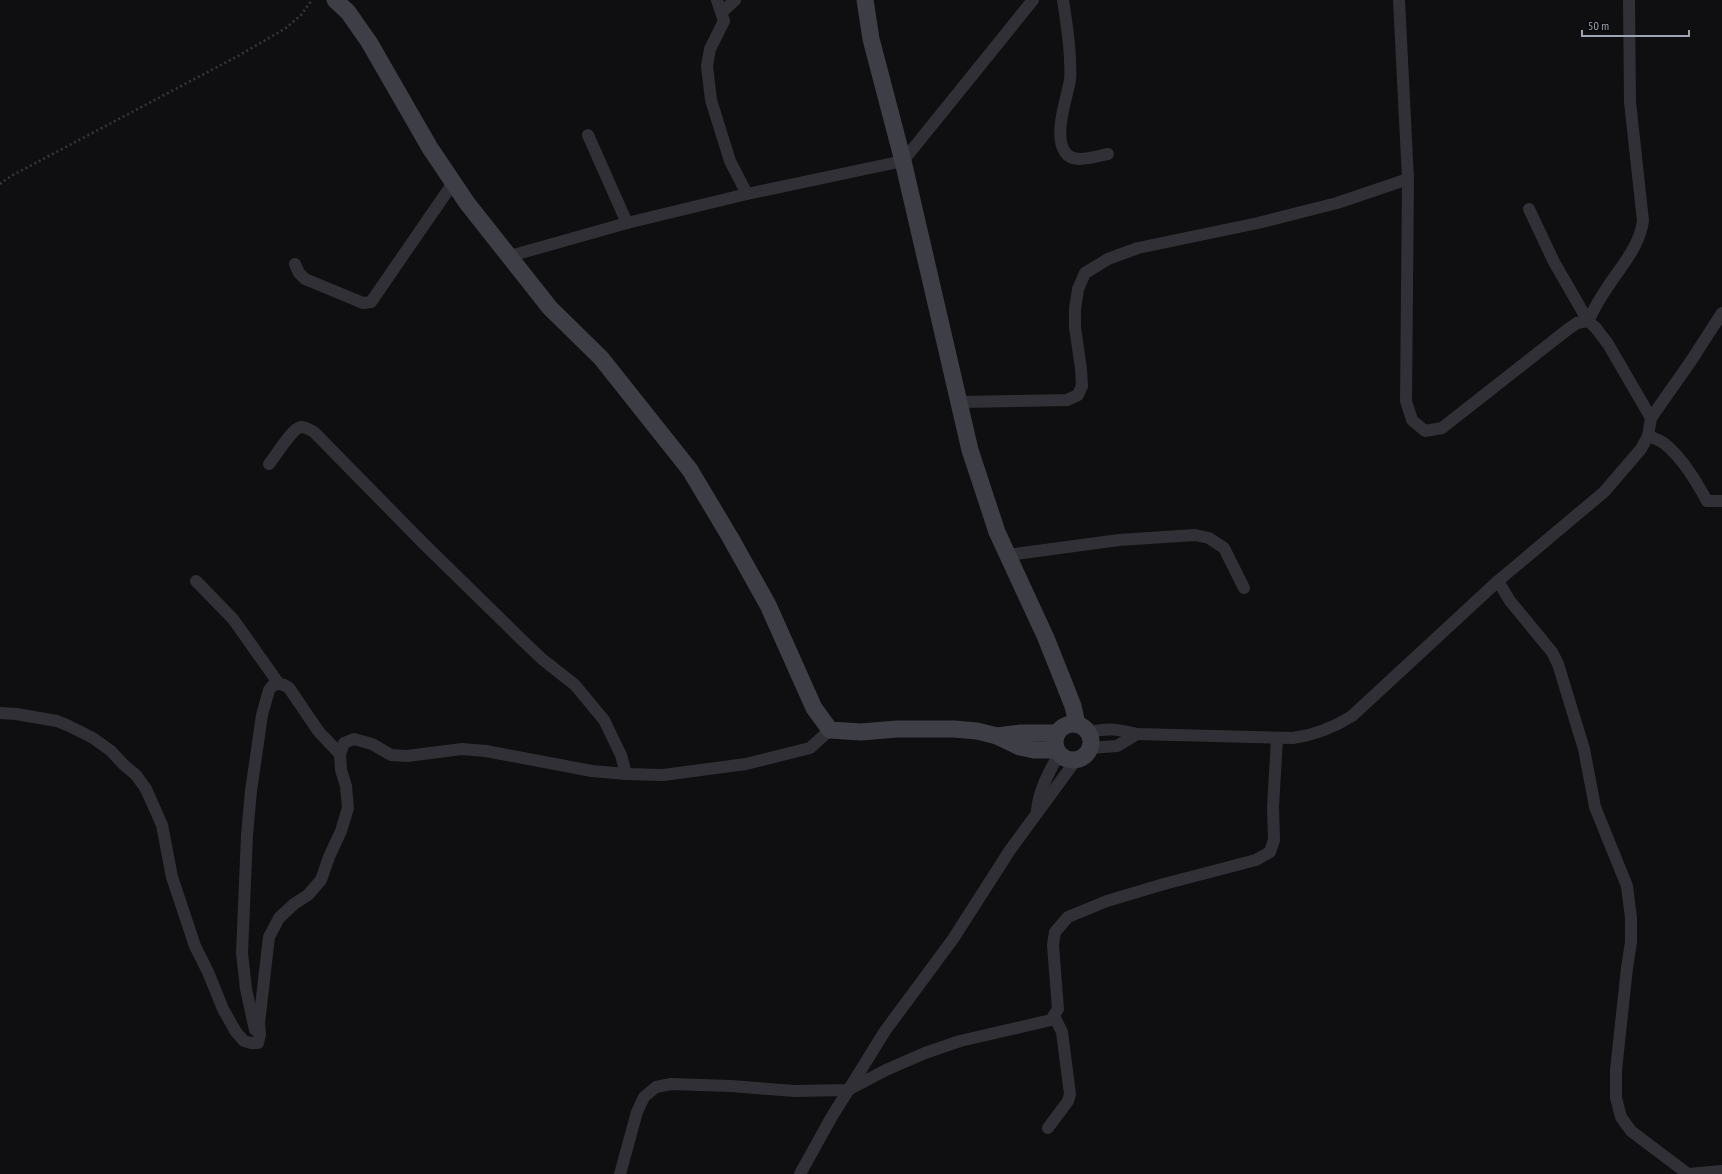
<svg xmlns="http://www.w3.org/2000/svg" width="1722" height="1174" font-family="'PT Sans Narrow',sans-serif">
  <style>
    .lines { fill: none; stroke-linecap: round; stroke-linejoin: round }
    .path { stroke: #36373d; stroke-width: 2.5; stroke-dasharray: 2 3; stroke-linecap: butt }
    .street { stroke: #303036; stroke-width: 12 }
    .secondary { stroke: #3e3f46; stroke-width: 17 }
  </style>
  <rect width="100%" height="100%" fill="#0f0f11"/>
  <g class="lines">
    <polyline class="path" points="0,184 11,176 238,56 286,28 301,15 312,0"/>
    <g class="street">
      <polyline points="717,0 724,21 710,49 707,66 711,100 730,161 747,194"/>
      <path d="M1063,0C1066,19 1069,38 1070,58C1070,65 1071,73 1070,80C1067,98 1053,135 1065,152C1073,165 1096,156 1108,154"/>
      <polyline points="1399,0 1408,179 1406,401 1412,420 1425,431 1442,428 1567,330 1577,323 1588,321"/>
      <polyline points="722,12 735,0"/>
      <polyline points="588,135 627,223"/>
      <polyline points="1529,209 1554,262 1588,321 1595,327 1608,344 1651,418"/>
      <polyline points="510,256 627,223 747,194 903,161 1033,0"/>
      <polyline points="295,264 299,273 305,279 363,303 371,302 453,183"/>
      <path d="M1588,321C1593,311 1598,301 1605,291C1619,268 1639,249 1643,221L1630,102L1629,0"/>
      <polyline points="958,402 1067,400 1078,395 1082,386 1081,369 1075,327 1075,309 1078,289 1085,273 1108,259 1138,248 1258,223 1337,203 1408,179"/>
      <path d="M1648,436C1654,438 1660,440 1665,444C1683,459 1696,481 1707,501H1722"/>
      <path d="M269,464C276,456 291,429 301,427C306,427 310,430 314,432L423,543L521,639L542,659L575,685L604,720L621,755L626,774"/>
      <polyline points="1008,555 1119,540 1195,535 1209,538 1224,548 1244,588"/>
      <polyline points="196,581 233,619 279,684"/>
      <polyline points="1498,581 1510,601 1552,652 1558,664 1584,749 1595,807 1627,886 1631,918 1631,942 1627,968 1616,1070 1616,1098 1621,1117 1631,1131 1688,1174 1722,1171"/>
      <polyline points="0,713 16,714 57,721 69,726 93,738 111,751 124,765 136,775 146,789 162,825 172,877 195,946 208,972 223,1009 236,1032 244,1041 251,1043 258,1043 260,1034 259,1023 269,937 279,918 294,904 308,895 321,880 329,857 341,831 348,808 346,786 341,770 340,754 344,743 354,739 372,744 391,755 407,756 462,749 486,751 592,771 626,774 663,775 746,764 810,748 830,730"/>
      <path d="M1088,732C1109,728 1118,729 1137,734L1293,738C1315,735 1333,728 1352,716L1498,581L1604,492L1641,449L1648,436L1651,418L1691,361L1722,313"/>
      <polyline points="1090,748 1117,746 1137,734"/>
      <path d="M1037,810C1039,790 1049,772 1059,754"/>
      <polyline points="255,1030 246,989 242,953 247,835 251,791 262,715 269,690 273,685 279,684 284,685 289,688 319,732 340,754"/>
      <polyline points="1048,1128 1068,1101 1070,1094 1062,1032 1054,1016"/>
      <polyline points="620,1174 637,1112 644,1097 656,1087 671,1084 731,1086 794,1091 848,1090 886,1070 925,1053 960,1041 1051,1020 1058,1009 1053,945 1055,932 1068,917 1107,901 1164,884 1256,860 1270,852 1274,840 1273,807 1277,739"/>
      <polyline points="800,1174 831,1118 885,1031 953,939 1010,850 1076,760"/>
    </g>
    <g class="secondary">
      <polyline points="335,0 348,12 369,42 430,148 467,203 550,308 601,358 690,470 730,537 768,605 814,708 830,730 861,732 897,729 954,729 977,731 997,736 1020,747 1034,750 1056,750"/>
      <polyline points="865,0 871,39 903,161 970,450 997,532 1046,638 1073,706 1077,724"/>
      <circle cx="1073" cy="742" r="18"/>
      <polyline points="997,736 1021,733 1057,733"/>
    </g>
  </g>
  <path d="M1582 30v6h107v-6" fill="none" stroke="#9fa3b2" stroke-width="2"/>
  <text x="1588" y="30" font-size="12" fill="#9fa3b2" stroke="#0a0a0c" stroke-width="3" paint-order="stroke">50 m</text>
</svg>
